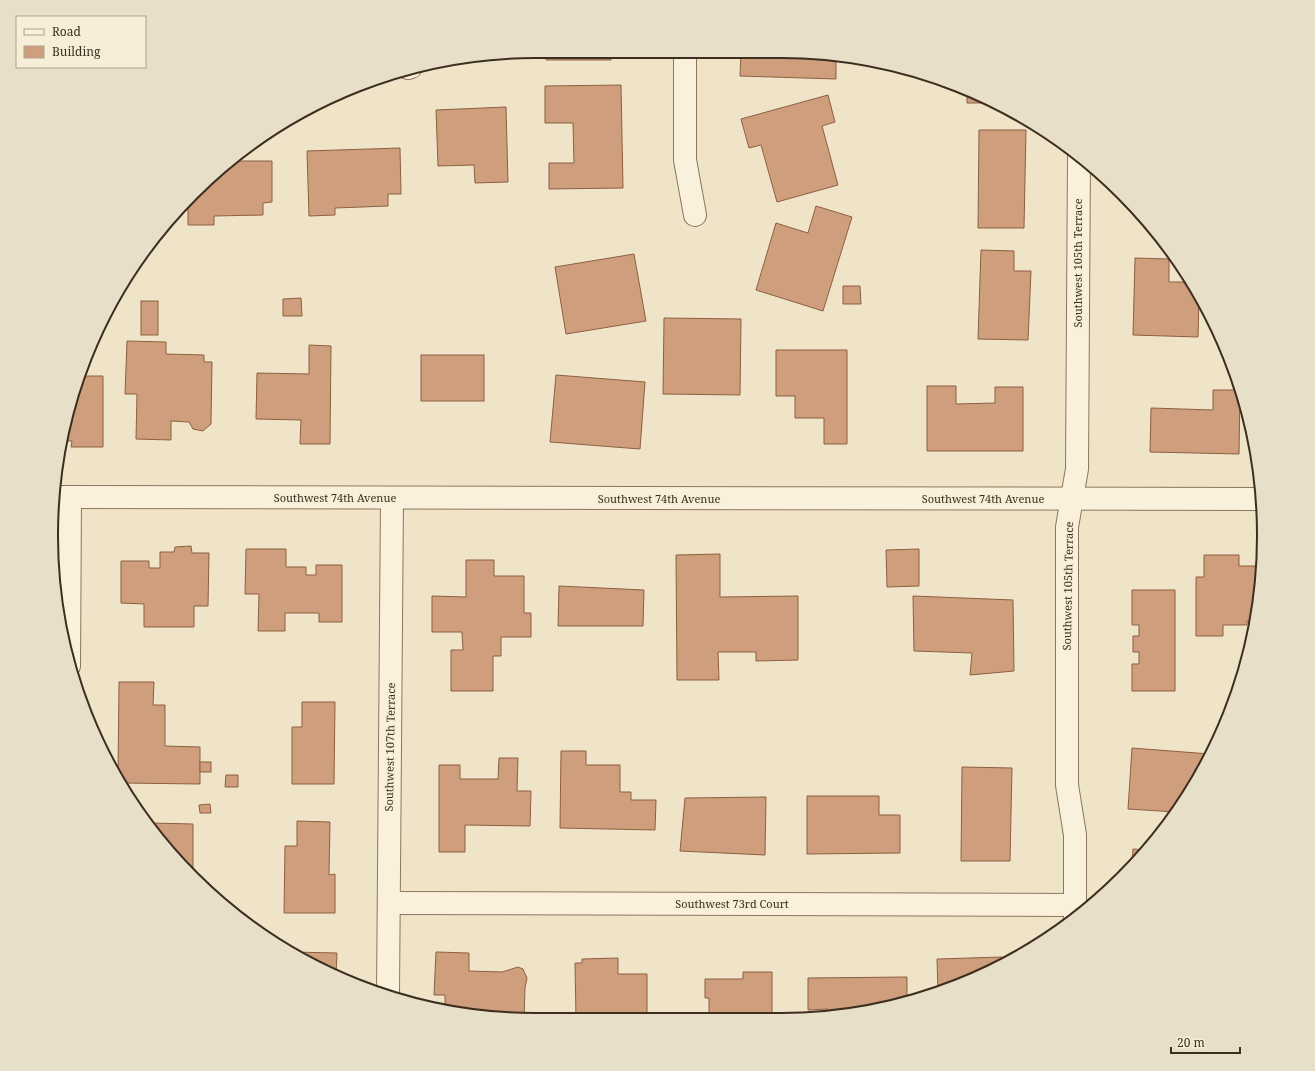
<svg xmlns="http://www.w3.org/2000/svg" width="1315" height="1071" font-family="'Noto Serif',serif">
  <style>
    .building { fill: #cf9f7d; stroke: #8d5f41 }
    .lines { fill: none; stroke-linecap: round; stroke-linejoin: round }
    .minor-casing { stroke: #8d765c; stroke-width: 24 }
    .minor { stroke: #faf1dc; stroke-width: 22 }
    .labels { text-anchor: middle; stroke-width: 3.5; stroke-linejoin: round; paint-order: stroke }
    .street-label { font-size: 11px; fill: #3d2e20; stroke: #f7eed8 }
    .rim { fill: none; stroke: #3d2e20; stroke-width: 2 }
  </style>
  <rect width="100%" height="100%" fill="#f0e4c8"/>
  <g class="building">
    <polygon points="546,51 623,51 623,56 611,56 611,60 546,60"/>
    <polygon points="741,52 811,52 836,55 836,79 740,76"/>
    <polygon points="621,85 623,188 549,189 549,163 574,163 573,123 545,123 545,86"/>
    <polygon points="967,89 995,103 967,103"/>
    <polygon points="828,95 835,122 822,126 838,185 777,202 761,145 749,148 741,119"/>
    <polygon points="506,107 508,182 475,183 474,165 438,166 436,110"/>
    <polygon points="979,130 1026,130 1024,228 978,228"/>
    <polygon points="400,148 401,194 388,194 388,206 335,208 335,215 309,216 307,151"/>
    <polygon points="234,161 272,161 272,202 263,203 263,215 214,216 214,225 188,225 188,200 193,193"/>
    <polygon points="816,206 852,217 823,311 756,290 776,223 808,233"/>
    <polygon points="981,250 1014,251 1014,271 1031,271 1028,340 978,339"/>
    <polygon points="634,254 646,321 566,334 555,267"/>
    <polygon points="1135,258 1169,259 1169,282 1190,282 1199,298 1198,337 1133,335"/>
    <polygon points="843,286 860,286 861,304 843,304"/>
    <polygon points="301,298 302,316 283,316 283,299"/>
    <rect x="141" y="301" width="17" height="34"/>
    <polygon points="664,318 741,319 740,395 663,394"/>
    <polygon points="127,341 166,342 166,354 204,355 204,362 212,362 211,424 203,431 193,429 189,422 171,421 171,440 136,439 137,394 125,394"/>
    <polygon points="309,345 331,346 330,444 300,444 301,420 256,419 257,373 309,374"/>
    <polygon points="776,350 847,350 847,444 824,444 824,418 795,418 795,396 776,396"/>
    <rect x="421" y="355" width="63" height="46"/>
    <polygon points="556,375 645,382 640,449 550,442"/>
    <polygon points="82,376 103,376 103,447 71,447 72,441 63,441 68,410"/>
    <polygon points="927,386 956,386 956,404 995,403 995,387 1023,387 1023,451 927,451"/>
    <polygon points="1213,390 1240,390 1239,454 1150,452 1151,408 1213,410"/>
    <polygon points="191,546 192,553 209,553 208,606 194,606 194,627 144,627 144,604 121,603 121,561 149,561 149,568 160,568 160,552 174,552 175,547"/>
    <polygon points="246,549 286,549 286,567 306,567 306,575 316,575 316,565 342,565 342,622 319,622 319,613 285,613 285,631 258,631 259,594 245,594"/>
    <polygon points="919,549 919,586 887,587 886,550"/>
    <polygon points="720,554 720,597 798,596 798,660 756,661 756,652 718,652 719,680 677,680 676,555"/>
    <polygon points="1204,555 1239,555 1239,566 1258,566 1258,555 1261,555 1260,599 1255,621 1247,621 1247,625 1223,625 1223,636 1196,636 1196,577 1204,577"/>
    <polygon points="466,560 494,560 494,576 524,576 524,613 531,613 531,637 501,637 501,656 493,656 493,691 451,691 451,650 463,650 462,632 432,632 432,596 466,597"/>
    <polygon points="559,586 644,590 643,626 558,626"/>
    <polygon points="1132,590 1175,590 1175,691 1132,691 1132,664 1139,664 1139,652 1133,652 1133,636 1139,636 1139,625 1132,625"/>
    <polygon points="913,596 1013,600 1014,671 970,675 972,653 914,651"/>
    <polygon points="119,682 154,682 153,705 165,705 165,746 200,747 200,784 123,783 118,776"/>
    <polygon points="302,702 335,702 334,784 292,784 292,727 302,727"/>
    <polygon points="1132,748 1210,754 1199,778 1175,812 1128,809"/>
    <polygon points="561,751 586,751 586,765 620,765 620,792 631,792 631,800 656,800 655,830 560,828"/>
    <polygon points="499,758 518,758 517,791 531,791 530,826 465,825 465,852 439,852 439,765 460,765 460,779 498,779"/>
    <rect x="200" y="762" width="11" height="10"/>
    <polygon points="962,767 1012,768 1010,861 961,861"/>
    <polygon points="226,775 238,775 238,787 225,787"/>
    <polygon points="807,796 879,796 879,815 900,815 900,853 807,854"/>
    <polygon points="766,797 765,855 680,851 685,798"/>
    <polygon points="210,804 211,813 200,813 199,805"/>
    <polygon points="297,821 330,822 329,875 335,874 335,913 284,913 285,846 297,846"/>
    <polygon points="150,823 193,824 193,874 171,855"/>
    <polygon points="1133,849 1148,850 1132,866"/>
    <polygon points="292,952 337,953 336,976 321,970"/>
    <polygon points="436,952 469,953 469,971 502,972 518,967 523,969 527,978 525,988 524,1019 504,1019 445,1009 445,995 434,995"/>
    <polygon points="1002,957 1003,964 994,970 938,991 937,959"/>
    <polygon points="618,958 618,974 647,974 647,1014 608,1014 608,1019 576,1019 575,963 582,963 582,959"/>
    <polygon points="743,972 772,972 772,1019 709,1019 709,998 705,998 705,979 743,979"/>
    <polygon points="907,977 907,1003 905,1004 827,1016 827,1009 808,1010 808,978"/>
  </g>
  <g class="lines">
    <g class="minor-casing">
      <g id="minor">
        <polyline points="685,52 685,160 695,215"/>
        <polyline points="408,68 411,67"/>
        <polyline points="56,497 1262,499"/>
        <polyline points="69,666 70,497"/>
        <polyline points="389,903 1075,905"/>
        <polyline points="1075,920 1075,835 1067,785 1067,527 1077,469 1079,157"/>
        <polyline points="388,995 392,498"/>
      </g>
    </g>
    <use href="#minor" class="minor"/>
  </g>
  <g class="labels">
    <g class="street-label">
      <text transform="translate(1078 263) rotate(-90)" y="4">Southwest 105th Terrace</text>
      <text x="335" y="502">Southwest 74th Avenue</text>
      <text x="659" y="503">Southwest 74th Avenue</text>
      <text x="983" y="503">Southwest 74th Avenue</text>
      <text transform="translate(1068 586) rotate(-89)" y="4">Southwest 105th Terrace</text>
      <text transform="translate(390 747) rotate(-89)" y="4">Southwest 107th Terrace</text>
      <text x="732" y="908">Southwest 73rd Court</text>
    </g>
  </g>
  <path d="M0 0H1315V1071H0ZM535 58H780A477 477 0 0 1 1257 535V536A477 477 0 0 1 780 1013H535A477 477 0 0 1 58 536V535A477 477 0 0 1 535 58Z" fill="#e8dfc9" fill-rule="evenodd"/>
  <path class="rim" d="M535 58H780A477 477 0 0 1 1257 535V536A477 477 0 0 1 780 1013H535A477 477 0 0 1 58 536V535A477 477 0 0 1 535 58Z"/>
  <rect x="16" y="16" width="130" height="52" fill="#f7eed8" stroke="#ada18e"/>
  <rect x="24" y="29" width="20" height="6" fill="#faf1dc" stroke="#ada18e"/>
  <text x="52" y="36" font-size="12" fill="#3d2e20">Road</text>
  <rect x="24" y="46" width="20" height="12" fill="#cf9f7d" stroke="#ada18e"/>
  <text x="52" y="56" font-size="12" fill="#3d2e20">Building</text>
  <path d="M1171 1047v6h69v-6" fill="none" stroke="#3d2e20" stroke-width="2"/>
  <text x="1177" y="1047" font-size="12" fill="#3d2e20" stroke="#f7eed8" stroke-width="3" paint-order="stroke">20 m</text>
</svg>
